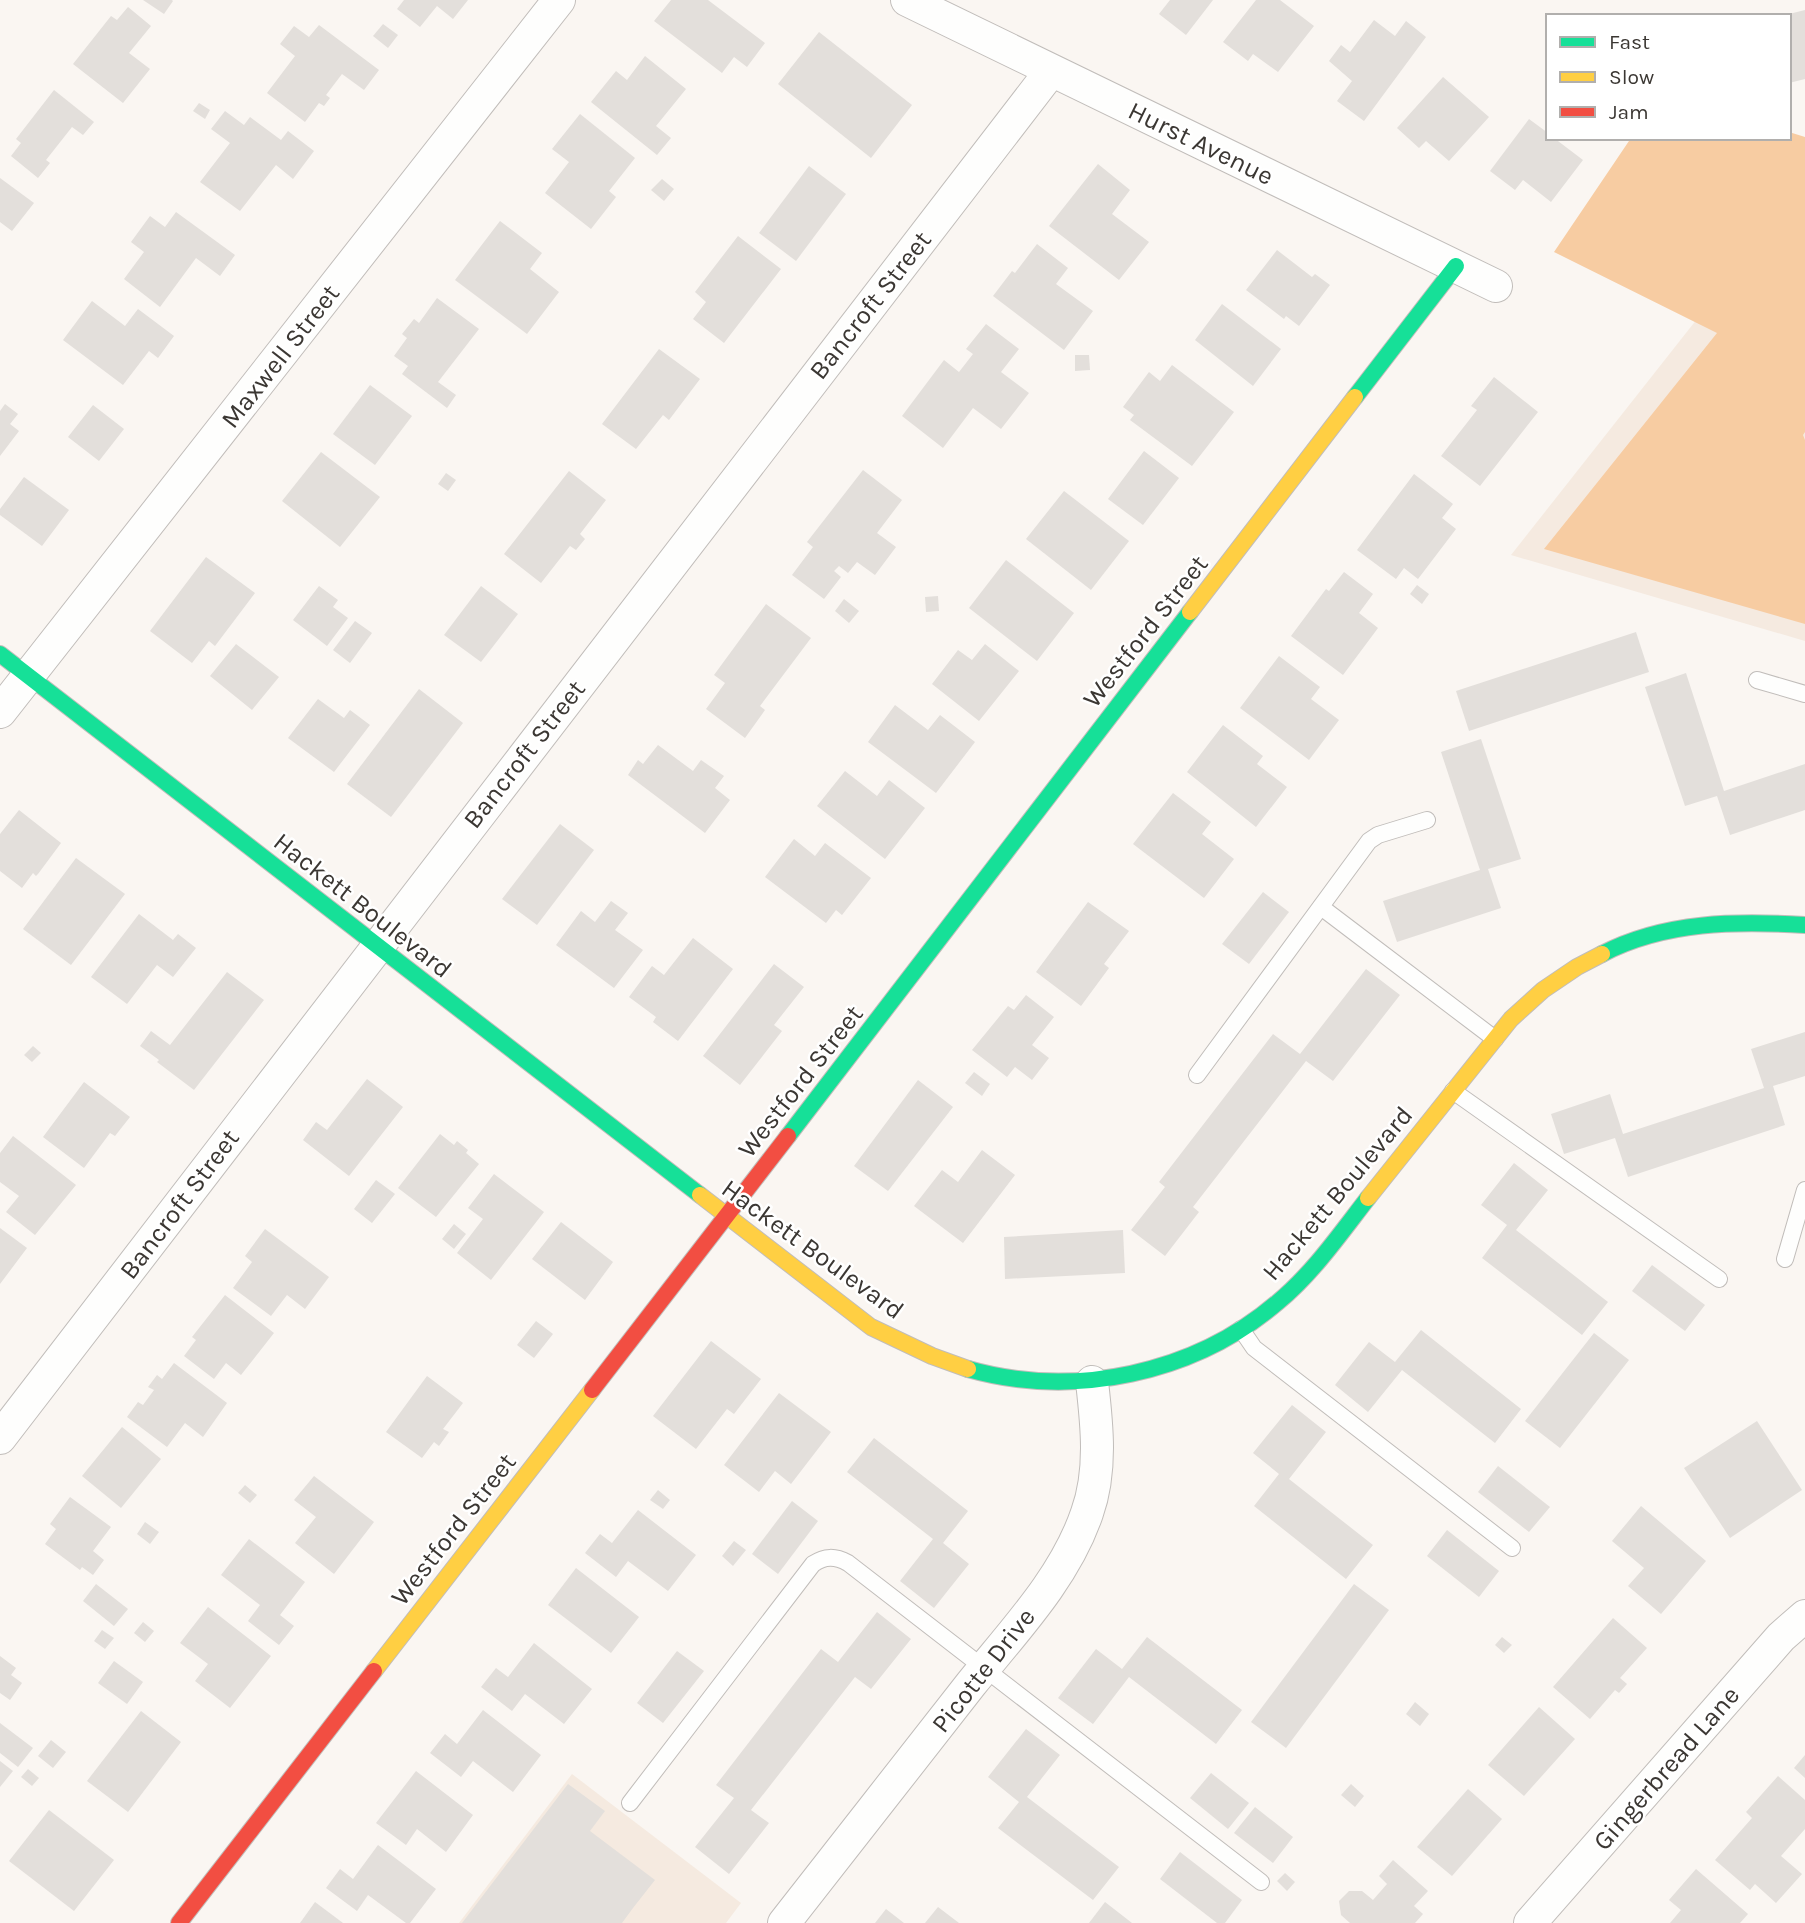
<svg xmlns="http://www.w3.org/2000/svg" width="1805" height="1923" font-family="Karla,sans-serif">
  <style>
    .built { fill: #f5eae0 }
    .forest { fill: #f7cca2 }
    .building { fill: #e3dfdb }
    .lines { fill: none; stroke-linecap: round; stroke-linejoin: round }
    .lane-casing { stroke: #c1bdba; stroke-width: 18 }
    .street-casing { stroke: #c1bdba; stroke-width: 34 }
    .fast-casing { stroke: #c1bdba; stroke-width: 18 }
    .slow-casing { stroke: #c1bdba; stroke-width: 18 }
    .jam-casing { stroke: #c1bdba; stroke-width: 18 }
    .lane { stroke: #fefefd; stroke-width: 16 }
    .street { stroke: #fefefd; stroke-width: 32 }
    .fast { stroke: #16e098; stroke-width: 16 }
    .slow { stroke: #ffcf43; stroke-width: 16 }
    .jam { stroke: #f24e42; stroke-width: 16 }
    .labels { text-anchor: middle; stroke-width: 5; stroke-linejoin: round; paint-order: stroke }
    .street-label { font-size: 26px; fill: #3b3733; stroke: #fff }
  </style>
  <rect width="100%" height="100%" fill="#faf6f2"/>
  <g class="built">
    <polygon points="1805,182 1805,641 1511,555"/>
    <polygon points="572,1774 741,1903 726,1923 459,1923"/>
  </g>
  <polygon class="forest" points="1789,132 1805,137 1805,432 1803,435 1805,440 1805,624 1544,549 1717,333 1554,252 1631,138 1789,138"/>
  <g class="building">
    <polygon points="143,0 172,0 173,1 164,14"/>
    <polygon points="404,0 468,0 453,19 437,6 420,27 397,9"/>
    <polygon points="671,0 708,0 765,43 747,67 734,57 722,73 654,21"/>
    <polygon points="1170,0 1213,0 1186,35 1159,14"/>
    <polygon points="1256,0 1280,0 1314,26 1278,72 1253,54 1248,61 1223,42"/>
    <polygon points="128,7 151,26 129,53 150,69 123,103 73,64 111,16 117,20"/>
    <polygon points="1805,10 1805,79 1789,83 1789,14"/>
    <polygon points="1374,20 1395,36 1406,21 1426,37 1364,121 1337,101 1352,81 1329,61 1341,45 1350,52"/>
    <polygon points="383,24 398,35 388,48 373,36"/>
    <polygon points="319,25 379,70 364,90 342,74 326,95 330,98 324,106 319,103 305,122 267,93 295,56 280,44 294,26 309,37"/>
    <polygon points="819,32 912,105 871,158 778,84"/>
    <polygon points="645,56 686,89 656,126 671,138 657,155 591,102 616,71 627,80"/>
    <polygon points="1443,77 1489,117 1449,161 1426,141 1419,148 1397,128"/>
    <polygon points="54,90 94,122 83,135 72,127 46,160 50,163 38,178 11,156 21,143 16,139"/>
    <polygon points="199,103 210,110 205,119 193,111"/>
    <polygon points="225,111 244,125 250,117 281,140 288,131 314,151 293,179 276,165 240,211 200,182 230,143 211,129"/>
    <polygon points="580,114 635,158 609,191 616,197 591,229 545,193 569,162 552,149"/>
    <polygon points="1529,119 1548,133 1548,138 1554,138 1583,160 1551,202 1523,180 1515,190 1490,171"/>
    <polygon points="1098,164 1130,190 1112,214 1149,242 1119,280 1049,226"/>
    <polygon points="809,166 846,194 796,261 759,233"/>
    <polygon points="0,178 34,203 12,231 0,222"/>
    <polygon points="662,179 674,189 664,201 651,190"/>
    <polygon points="176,212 235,255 220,276 196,258 160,307 124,279 144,252 131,242 150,216 165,227"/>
    <polygon points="500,221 542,253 530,269 559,292 527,334 455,280"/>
    <polygon points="738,236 781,269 724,343 693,319 706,302 695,292"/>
    <polygon points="1037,244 1068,268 1056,284 1093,311 1064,350 993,296 1012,271 1015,273"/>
    <polygon points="1277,250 1312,277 1315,274 1330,285 1299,326 1286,316 1284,319 1246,290"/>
    <polygon points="437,298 479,329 438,382 456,395 447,408 402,374 408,366 394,356 407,338 402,334 414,319 419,323"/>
    <polygon points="92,301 125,326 138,309 174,336 158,358 149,351 123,385 63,340"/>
    <polygon points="1222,304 1281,349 1253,386 1195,340"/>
    <polygon points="986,324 1019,349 1001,372 1029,393 1001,429 973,408 943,448 902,416 944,360 959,372 973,354 966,349"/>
    <polygon points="659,349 700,379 669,420 663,415 636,449 602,424"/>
    <polygon points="1075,355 1089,355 1090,370 1075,371"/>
    <polygon points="1172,365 1234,412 1192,466 1130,420 1134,415 1123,407 1149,372 1160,381"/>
    <polygon points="1494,377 1538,412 1480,486 1441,456 1477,410 1471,406"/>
    <polygon points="370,385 412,416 375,465 333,434"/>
    <polygon points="5,404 18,414 10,424 19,431 0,456 0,411"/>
    <polygon points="93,405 124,429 99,461 68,437"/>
    <polygon points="1144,451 1179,478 1143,525 1108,499"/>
    <polygon points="321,452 380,497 340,547 282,501"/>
    <polygon points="863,470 902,500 877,533 896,547 875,575 857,562 848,573 839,566 834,571 841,577 824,599 792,575 813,547 807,542"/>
    <polygon points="569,471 606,500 580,534 585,539 576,550 570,546 541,583 504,554"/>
    <polygon points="446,473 456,480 448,491 438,484"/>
    <polygon points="1414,474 1453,504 1442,518 1456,529 1418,579 1404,568 1396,579 1357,550"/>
    <polygon points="24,477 69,510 42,546 0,515 0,509"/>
    <polygon points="1064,491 1129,541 1091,590 1026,539"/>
    <polygon points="206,557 255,593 215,646 209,641 192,663 150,631"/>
    <polygon points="1006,560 1074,613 1037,661 969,608"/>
    <polygon points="1344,572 1373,594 1359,613 1378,628 1343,675 1291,636 1326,589 1329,591"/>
    <polygon points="1417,585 1429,594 1422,604 1410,594"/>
    <polygon points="319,586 338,600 333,607 348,618 327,646 293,620"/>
    <polygon points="481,586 518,614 481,662 444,635"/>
    <polygon points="938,596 939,611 926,612 925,597"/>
    <polygon points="844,599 859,611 849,623 835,611"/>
    <polygon points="766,604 811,638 760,706 765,710 745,738 706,709 725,683 714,675"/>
    <polygon points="355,621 372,633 350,663 333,650"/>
    <polygon points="1636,632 1649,672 1469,731 1456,691"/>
    <polygon points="236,644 279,677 252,710 210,676"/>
    <polygon points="985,644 1019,671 979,721 932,684 958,650 972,660"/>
    <polygon points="1279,656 1320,687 1311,699 1339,720 1309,760 1240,708"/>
    <polygon points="1686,673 1724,791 1805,764 1805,810 1730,835 1717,796 1685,806 1645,687"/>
    <polygon points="419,689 463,723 391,817 347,784"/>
    <polygon points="318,699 344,718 350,710 370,725 334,772 288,738"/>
    <polygon points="895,705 928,730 940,715 975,742 936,793 868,742"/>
    <polygon points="1223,725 1263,756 1257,764 1287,787 1256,827 1187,772"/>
    <polygon points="1481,739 1521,859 1488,869 1501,908 1397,942 1383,901 1480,870 1441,752"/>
    <polygon points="658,745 693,771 701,760 724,776 715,788 730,800 705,833 628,775 638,760 643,764"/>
    <polygon points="845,771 877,796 889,780 925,808 885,859 817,806"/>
    <polygon points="1173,793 1211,822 1202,834 1234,859 1204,898 1133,844"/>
    <polygon points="19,810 61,843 38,874 36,876 33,873 22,888 0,871 0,834"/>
    <polygon points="560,824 594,850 537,925 502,899"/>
    <polygon points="794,839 815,856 825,843 871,878 842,915 836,910 826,923 765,877"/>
    <polygon points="76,858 125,894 71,965 23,929"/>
    <polygon points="1263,892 1289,912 1249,964 1222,944"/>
    <polygon points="611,901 628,913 615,930 643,950 614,988 556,945 581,911 595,922"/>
    <polygon points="1088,902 1129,931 1104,964 1109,968 1081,1006 1036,972"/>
    <polygon points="139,914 173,940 178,934 196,948 173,977 157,965 127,1004 91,977"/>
    <polygon points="693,938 733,969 678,1041 653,1022 656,1017 629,997 652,966 664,975"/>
    <polygon points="774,964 804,987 774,1025 782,1031 740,1085 703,1056"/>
    <polygon points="1366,969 1400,995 1333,1081 1306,1061 1193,1207 1199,1212 1165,1256 1131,1230 1165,1187 1159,1182 1273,1034 1300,1054"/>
    <polygon points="227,972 264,1000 194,1090 157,1062 159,1060 140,1046 151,1031 170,1045"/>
    <polygon points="1026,995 1054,1017 1032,1045 1049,1058 1032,1080 1015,1067 1007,1077 972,1050 1008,1006 1014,1010"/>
    <polygon points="1805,1032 1805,1076 1773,1086 1785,1125 1628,1177 1615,1138 1564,1154 1551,1114 1610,1094 1623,1134 1764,1088 1751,1049"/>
    <polygon points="33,1046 41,1053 32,1062 24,1055"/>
    <polygon points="974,1072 990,1084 982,1096 965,1083"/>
    <polygon points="367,1079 403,1107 349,1176 303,1140 316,1122 327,1130"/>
    <polygon points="918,1080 953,1107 888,1191 854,1166"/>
    <polygon points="84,1082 130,1117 115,1136 110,1133 84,1168 43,1137"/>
    <polygon points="440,1134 454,1145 457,1141 468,1150 466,1153 479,1164 436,1217 398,1188"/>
    <polygon points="13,1136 76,1185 35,1235 6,1212 19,1196 0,1182 0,1153"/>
    <polygon points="982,1150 1015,1175 963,1243 914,1206 942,1170 958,1182"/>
    <polygon points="1514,1163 1548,1190 1516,1230 1608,1302 1582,1335 1482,1258 1507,1225 1481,1205"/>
    <polygon points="494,1174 544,1212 491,1280 457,1253 483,1219 468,1208"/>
    <polygon points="376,1180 395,1194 372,1223 354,1209"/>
    <polygon points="561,1222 613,1262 585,1300 532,1259"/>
    <polygon points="454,1224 466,1234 454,1249 442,1239"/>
    <polygon points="0,1228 27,1248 0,1284"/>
    <polygon points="265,1229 329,1277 305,1309 287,1295 271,1316 233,1288 252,1262 245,1256"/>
    <polygon points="1123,1230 1125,1273 1005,1279 1004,1237"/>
    <polygon points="1652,1265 1705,1305 1685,1331 1632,1291"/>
    <polygon points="225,1295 274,1333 241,1375 226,1363 214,1379 184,1356 196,1340 192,1337"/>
    <polygon points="536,1321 553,1334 534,1358 517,1345"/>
    <polygon points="1421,1330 1521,1409 1495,1443 1402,1370 1368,1412 1335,1385 1369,1342 1395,1362"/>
    <polygon points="1594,1333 1629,1360 1560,1448 1525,1421"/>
    <polygon points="711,1341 761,1379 734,1414 727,1409 696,1449 653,1416"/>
    <polygon points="174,1363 227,1403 203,1437 185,1423 167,1447 127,1417 138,1402 143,1405 154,1390 148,1387 157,1375 162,1379"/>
    <polygon points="427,1376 463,1403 443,1429 449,1432 439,1446 434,1442 422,1458 386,1432"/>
    <polygon points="779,1393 831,1432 791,1484 775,1471 759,1492 724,1465"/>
    <polygon points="1292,1405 1326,1432 1289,1479 1373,1545 1346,1579 1254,1506 1279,1474 1253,1453"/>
    <polygon points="1757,1421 1802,1490 1730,1538 1684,1468"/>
    <polygon points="122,1427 161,1459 121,1508 82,1476"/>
    <polygon points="874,1438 968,1511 943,1543 969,1564 934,1608 900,1581 933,1539 847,1472"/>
    <polygon points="1498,1466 1550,1507 1529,1532 1478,1492"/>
    <polygon points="314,1476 374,1522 334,1574 295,1543 316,1517 294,1500"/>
    <polygon points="245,1485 257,1495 250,1503 238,1493"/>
    <polygon points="658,1490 670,1500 663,1509 650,1500"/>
    <polygon points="70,1497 111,1527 93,1551 104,1560 93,1575 82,1567 80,1570 45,1544 56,1529 50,1524"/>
    <polygon points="792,1501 818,1521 778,1574 752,1554"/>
    <polygon points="1641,1506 1706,1561 1661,1614 1628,1586 1644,1568 1612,1541"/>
    <polygon points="638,1510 696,1555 668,1591 628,1561 616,1577 585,1553 600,1534 612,1543"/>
    <polygon points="145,1522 159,1532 150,1544 137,1534"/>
    <polygon points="1447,1530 1499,1571 1479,1597 1427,1556"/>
    <polygon points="249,1539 305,1582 280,1615 294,1626 279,1645 248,1621 260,1605 221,1575"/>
    <polygon points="734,1541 746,1550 733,1566 722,1556"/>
    <polygon points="576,1568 639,1617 611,1653 548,1605"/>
    <polygon points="96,1584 128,1609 114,1626 83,1601"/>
    <polygon points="1354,1584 1389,1610 1286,1748 1251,1722"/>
    <polygon points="208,1607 271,1656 230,1708 195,1681 208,1664 180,1643"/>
    <polygon points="877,1612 911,1639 871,1689 855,1677 751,1810 769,1823 729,1874 695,1847 734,1798 716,1785 821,1649 838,1662"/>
    <polygon points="1613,1618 1647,1648 1620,1678 1627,1684 1619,1693 1615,1690 1590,1719 1553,1687"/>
    <polygon points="143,1622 154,1631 145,1642 134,1633"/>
    <polygon points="102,1630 114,1638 105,1649 94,1641"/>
    <polygon points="1147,1637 1242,1710 1216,1744 1129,1677 1093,1724 1058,1698 1096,1649 1122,1669"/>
    <polygon points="1502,1637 1512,1645 1504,1653 1495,1645"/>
    <polygon points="534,1643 592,1689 564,1724 525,1694 512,1711 481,1687 496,1668 508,1677"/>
    <polygon points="677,1651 704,1671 663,1723 637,1703"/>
    <polygon points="0,1656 16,1668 11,1675 22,1683 10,1700 0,1693"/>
    <polygon points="114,1661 143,1682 127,1704 98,1683"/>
    <polygon points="1415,1702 1429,1714 1420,1726 1406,1714"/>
    <polygon points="1539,1707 1575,1739 1524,1796 1488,1765"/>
    <polygon points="483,1710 541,1755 513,1792 473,1761 461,1777 430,1753 445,1734 457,1744"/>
    <polygon points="141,1711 181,1742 128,1812 87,1781"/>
    <polygon points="0,1723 33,1748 18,1767 0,1753"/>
    <polygon points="1026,1729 1060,1755 1027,1797 1119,1867 1093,1900 998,1828 1019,1802 988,1777"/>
    <polygon points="51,1740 66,1752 53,1768 38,1756"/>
    <polygon points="1805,1755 1805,1778 1794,1768"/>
    <polygon points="0,1761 13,1771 0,1787"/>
    <polygon points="28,1769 39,1778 32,1786 21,1777"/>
    <polygon points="416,1771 473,1815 446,1852 417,1829 406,1845 376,1823"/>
    <polygon points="1211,1773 1249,1803 1228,1829 1190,1798"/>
    <polygon points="1778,1776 1805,1800 1805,1829 1781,1856 1802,1874 1776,1903 1755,1884 1750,1890 1715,1860 1752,1818 1746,1812"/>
    <polygon points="568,1784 605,1811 590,1831 655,1880 633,1908 622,1923 462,1923"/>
    <polygon points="1351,1784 1364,1796 1355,1807 1341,1795"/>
    <polygon points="1468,1789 1502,1819 1452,1876 1417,1847"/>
    <polygon points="1255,1807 1293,1837 1273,1863 1234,1833"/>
    <polygon points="49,1810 114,1860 74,1911 9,1861"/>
    <polygon points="378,1845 436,1889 410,1923 406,1923 368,1895 357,1911 326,1888 340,1869 353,1879"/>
    <polygon points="1180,1852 1242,1900 1225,1923 1217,1923 1160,1879"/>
    <polygon points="1393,1860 1428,1891 1414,1906 1423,1914 1415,1923 1350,1923 1341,1915 1339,1901 1349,1891 1362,1891 1373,1900 1387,1884 1379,1876"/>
    <polygon points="1696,1869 1748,1914 1740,1923 1670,1923 1681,1910 1669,1900"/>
    <polygon points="1285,1873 1295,1882 1287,1891 1277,1881"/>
    <polygon points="315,1902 343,1923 300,1923"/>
    <polygon points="1105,1902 1132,1923 1089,1923"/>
    <polygon points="938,1907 959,1923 925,1923"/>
    <polygon points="886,1909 904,1923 875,1923"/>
  </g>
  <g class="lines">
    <g class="lane-casing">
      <g id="lane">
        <polyline points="1757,680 1805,694"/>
        <polyline points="1321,907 1495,1039"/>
        <polyline points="1197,1075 1369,841 1378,835 1427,820"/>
        <polyline points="1453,1091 1719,1279"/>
        <polyline points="1785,1259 1805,1190"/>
        <polyline points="1241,1329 1254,1348 1512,1548"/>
        <path d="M630,1803L813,1564C825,1556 835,1556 848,1563L1261,1882"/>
      </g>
    </g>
    <g class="street-casing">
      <g id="street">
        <polyline points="907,0 1496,286"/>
        <polyline points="0,712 559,0"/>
        <polyline points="0,1438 1051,71"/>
        <path d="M784,1923C846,1843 909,1764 971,1684C1013,1632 1065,1578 1087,1513C1102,1471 1097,1425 1092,1382"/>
        <polyline points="1530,1923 1781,1637 1805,1616"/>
      </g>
    </g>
    <g class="fast-casing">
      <g id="fast">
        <polyline points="1355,397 1456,266"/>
        <polyline points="0,654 700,1195"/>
        <path d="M1602,954C1665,921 1737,921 1805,925"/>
        <polyline points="788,1136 1190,612"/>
        <path d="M968,1369C1074,1399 1194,1374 1278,1302C1313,1273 1340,1234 1368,1198"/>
      </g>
    </g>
    <g class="slow-casing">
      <g id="slow">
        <polyline points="1190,612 1355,397"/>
        <polyline points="700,1195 871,1327 932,1356 968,1369"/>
        <polyline points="1368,1198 1511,1019 1543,990 1577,967 1602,954"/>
        <polyline points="374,1671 592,1390"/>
      </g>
    </g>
    <g class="jam-casing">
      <g id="jam">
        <polyline points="592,1390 788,1136"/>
        <polyline points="179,1923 374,1671"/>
      </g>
    </g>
    <use href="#lane" class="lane"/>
    <use href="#street" class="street"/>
    <use href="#fast" class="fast"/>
    <use href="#slow" class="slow"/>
    <use href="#jam" class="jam"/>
  </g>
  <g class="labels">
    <g class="street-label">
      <text transform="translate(1201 143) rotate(26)" y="9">Hurst Avenue</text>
      <text transform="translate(870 305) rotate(-52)" y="9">Bancroft Street</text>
      <text transform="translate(280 356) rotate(-52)" y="9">Maxwell Street</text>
      <text transform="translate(1145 631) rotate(-52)" y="9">Westford Street</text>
      <text transform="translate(524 754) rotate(-52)" y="9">Bancroft Street</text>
      <text transform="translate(363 905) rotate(38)" y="9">Hackett Boulevard</text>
      <text transform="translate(800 1081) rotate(-52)" y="9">Westford Street</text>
      <text transform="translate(1337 1193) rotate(-50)" y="9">Hackett Boulevard</text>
      <text transform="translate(179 1204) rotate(-53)" y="9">Bancroft Street</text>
      <text transform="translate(813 1249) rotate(36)" y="9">Hackett Boulevard</text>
      <text transform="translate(453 1529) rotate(-52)" y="9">Westford Street</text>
      <text transform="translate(983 1670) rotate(-52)" y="9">Picotte Drive</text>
      <text transform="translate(1666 1768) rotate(-49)" y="9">Gingerbread Lane</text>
    </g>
  </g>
  <rect x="1546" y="14" width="245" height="126" fill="#ffffff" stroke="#b1afad" stroke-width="2"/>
  <rect x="1560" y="37" width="35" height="10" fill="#16e098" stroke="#b1afad" stroke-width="2"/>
  <text x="1609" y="49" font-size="21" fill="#3b3733">Fast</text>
  <rect x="1560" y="72" width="35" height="10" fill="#ffcf43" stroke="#b1afad" stroke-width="2"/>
  <text x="1609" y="84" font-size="21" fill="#3b3733">Slow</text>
  <rect x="1560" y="107" width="35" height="10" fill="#f24e42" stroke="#b1afad" stroke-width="2"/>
  <text x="1609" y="119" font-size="21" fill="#3b3733">Jam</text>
</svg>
